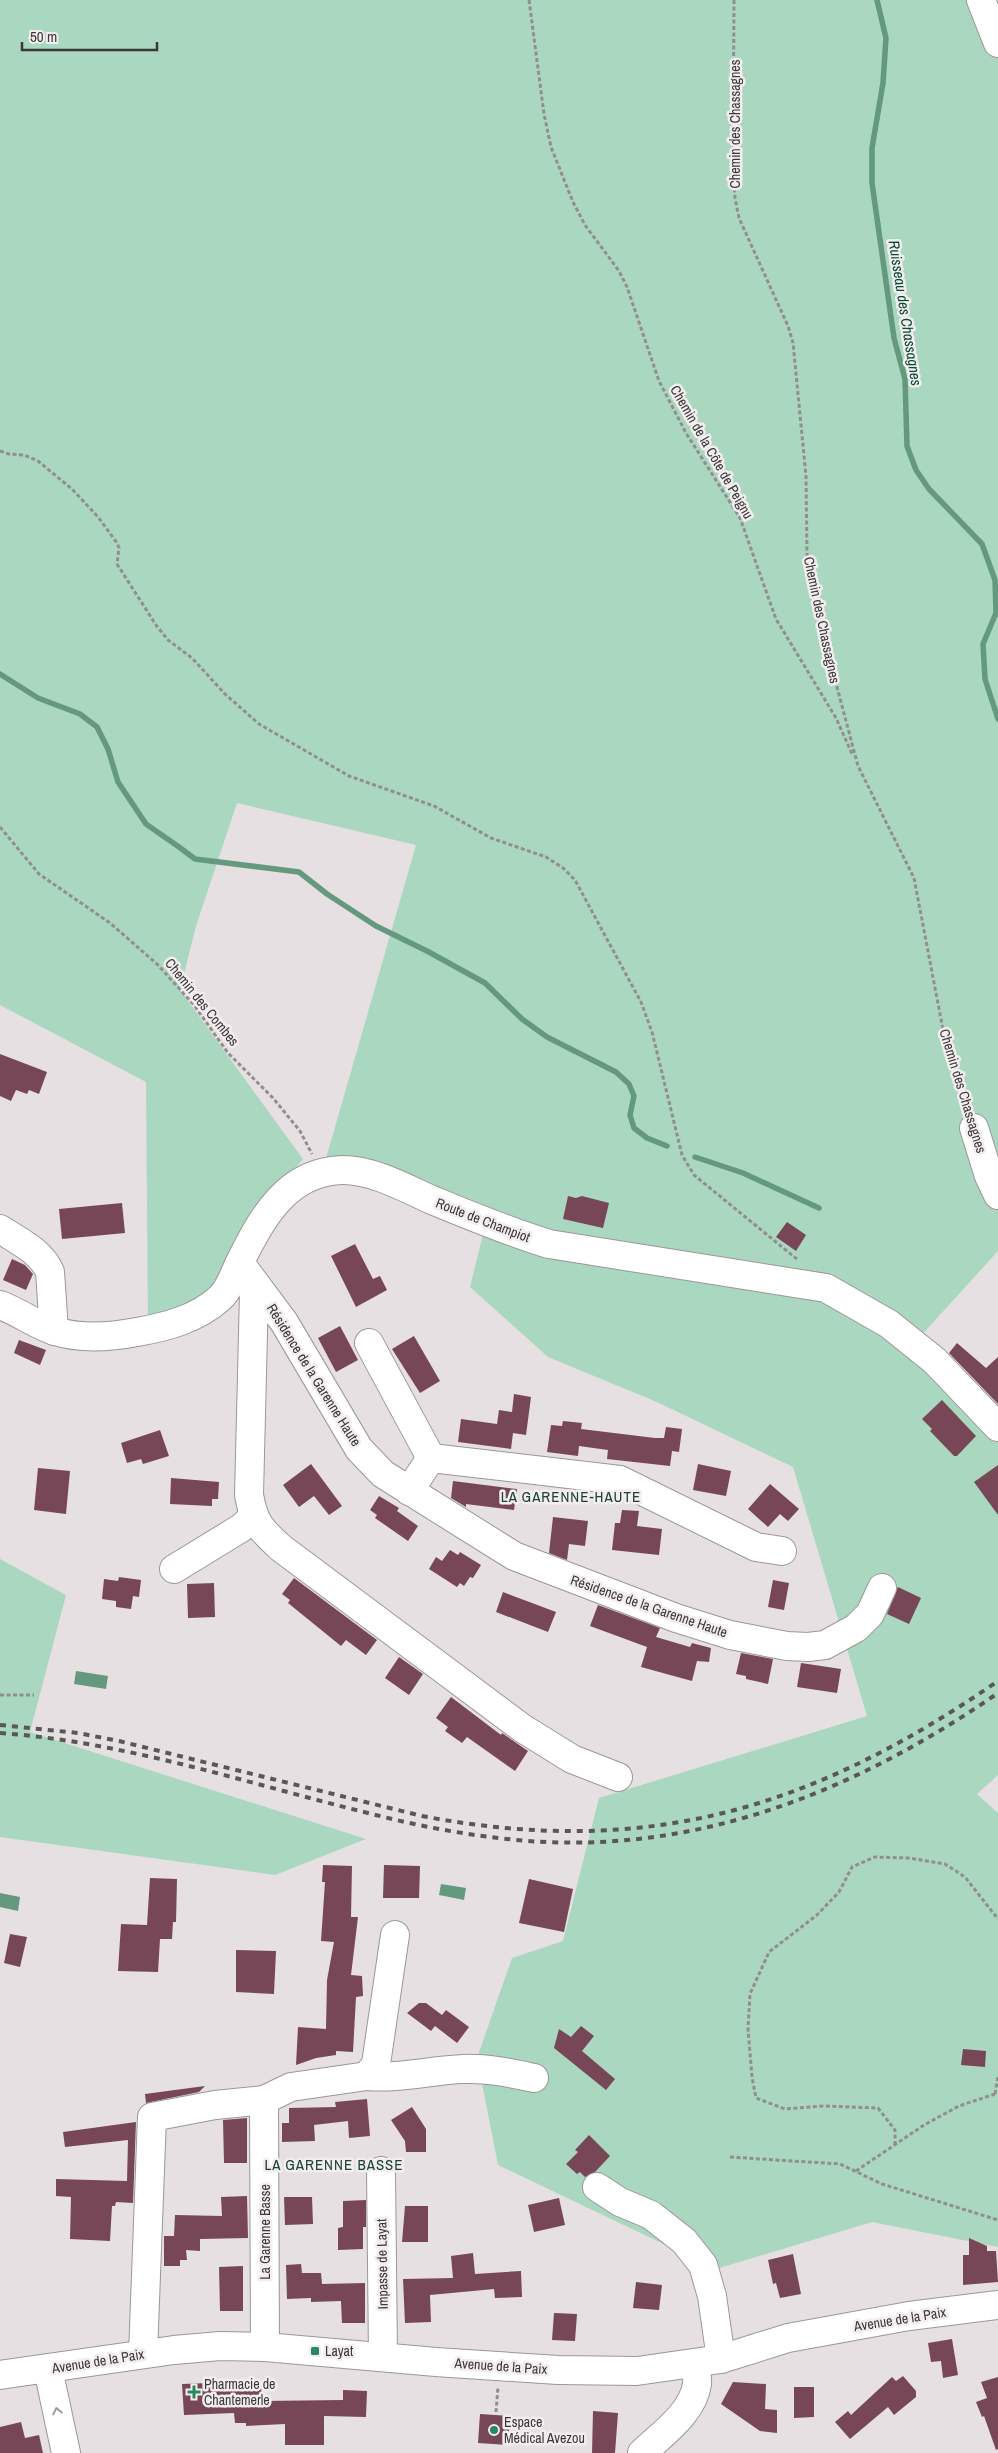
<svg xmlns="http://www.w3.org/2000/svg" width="998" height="2453" font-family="'Archivo Narrow',sans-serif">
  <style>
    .green { fill: #aad7bf }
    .water { fill: #64997e }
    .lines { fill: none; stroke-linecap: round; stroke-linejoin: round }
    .stream { stroke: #64997e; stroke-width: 5.5 }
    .building { fill: #774757 }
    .minor-casing { stroke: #9c9698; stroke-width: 30 }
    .major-casing { stroke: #9c9698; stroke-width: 30 }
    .path { stroke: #928e90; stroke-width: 3; stroke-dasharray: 4 2.5; stroke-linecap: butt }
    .minor { stroke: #fff; stroke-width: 28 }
    .major { stroke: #fff; stroke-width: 28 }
    .rail { stroke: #5a5759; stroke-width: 4; stroke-dasharray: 6 6; stroke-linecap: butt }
    .oneway { stroke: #9c9c9c }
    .poi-dot { fill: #288860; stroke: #f3edef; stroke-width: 2 }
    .labels { text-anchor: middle; stroke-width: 5; stroke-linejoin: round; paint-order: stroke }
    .street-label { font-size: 14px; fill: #3a3839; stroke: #f3edef }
    .poi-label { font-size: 14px; fill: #3a3839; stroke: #f3edef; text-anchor: start }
    .water-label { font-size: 15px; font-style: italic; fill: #034c31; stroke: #f3edef }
    .neighbourhood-label { font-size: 15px; letter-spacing: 1px; fill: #194531; stroke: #f3edef }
  </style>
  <rect width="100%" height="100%" fill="#e6e0e2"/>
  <g class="green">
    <polygon points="0,0 998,0 998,1251 909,1349 998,1441 998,1775 977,1794 998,1813 998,2247 872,2222 716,2269 498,2165 477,2058 512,1958 563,1941 599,1798 867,1716 793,1467 657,1402 548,1357 470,1287 486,1222 325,1162 416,845 237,803 196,926 180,990 303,1159 260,1210 212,1301 148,1325 146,1082 0,1005"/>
    <polygon points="0,1559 66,1595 30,1732 366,1839 275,1875 0,1837"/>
  </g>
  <g class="water">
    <polygon points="76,1671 108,1676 106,1689 74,1684"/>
    <polygon points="441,1884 466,1888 464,1900 439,1895"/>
    <polygon points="0,1893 20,1897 18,1911 0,1907"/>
  </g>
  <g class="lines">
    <g class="stream">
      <polyline points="877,0 886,38 883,83 872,148 872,183 894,338 905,379 907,446 916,470 929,489 982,544 995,580 996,613 983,644 985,679 998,719"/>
      <polyline points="0,674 38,698 80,714 97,727 108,749 118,782 146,824 179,847 195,859 299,872 327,894 376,926 427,951 485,983 522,1019 547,1037 616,1072 629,1084 634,1096 630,1115 634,1128 647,1138 667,1146"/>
      <polyline points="695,1157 743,1173 819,1208"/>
    </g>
  </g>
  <g class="building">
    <polygon points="0,1054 47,1072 39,1094 29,1090 27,1094 16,1090 11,1101 0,1096"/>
    <polygon points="568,1196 576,1198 582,1196 609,1203 603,1228 563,1219"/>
    <polygon points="122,1203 125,1233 62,1239 59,1209"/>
    <polygon points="787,1222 806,1235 796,1251 776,1237"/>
    <polygon points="355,1244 373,1279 380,1276 387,1290 356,1307 331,1256"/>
    <polygon points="12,1259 25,1265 33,1274 26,1290 3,1280"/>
    <polygon points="340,1326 358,1360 336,1372 318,1338"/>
    <polygon points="414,1336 440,1381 420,1393 392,1349"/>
    <polygon points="19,1340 46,1350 40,1365 14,1353"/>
    <polygon points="957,1343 986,1368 998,1357 998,1404 949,1353"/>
    <polygon points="514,1394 531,1397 526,1435 513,1433 511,1449 458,1442 461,1419 497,1424 499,1410 512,1412"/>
    <polygon points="942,1400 976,1436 957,1456 954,1456 930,1431 932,1429 922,1419"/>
    <polygon points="563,1421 582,1423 581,1429 655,1438 664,1438 666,1427 682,1429 679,1452 672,1451 670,1466 607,1459 608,1450 579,1446 578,1456 547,1452 551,1425 562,1426"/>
    <polygon points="160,1430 169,1456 143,1464 141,1459 127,1463 121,1443"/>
    <polygon points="311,1464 342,1506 329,1515 314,1496 299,1507 283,1485"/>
    <polygon points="698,1464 731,1471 726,1496 693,1490"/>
    <polygon points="998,1465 998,1515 974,1482"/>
    <polygon points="38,1468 70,1471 66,1514 34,1510"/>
    <polygon points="171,1478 219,1482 218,1499 212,1499 212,1506 170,1504"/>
    <polygon points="453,1481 517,1489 514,1510 466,1504 466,1507 451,1498"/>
    <polygon points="770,1484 799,1509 788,1521 780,1514 768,1527 748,1509"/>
    <polygon points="379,1496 399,1508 397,1511 418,1526 408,1541 375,1518 377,1515 370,1510"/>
    <polygon points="622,1510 639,1511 637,1526 662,1529 659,1555 612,1550 615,1523 620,1523"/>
    <polygon points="553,1517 588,1521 585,1546 569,1544 567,1560 549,1553"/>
    <polygon points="450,1550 458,1555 460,1552 481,1565 473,1578 470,1577 464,1586 460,1583 457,1587 429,1569 436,1557 442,1561"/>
    <polygon points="119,1577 141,1580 139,1597 133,1596 131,1609 116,1607 116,1601 102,1599 104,1579 118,1581"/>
    <polygon points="294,1578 377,1640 366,1655 346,1640 341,1646 288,1603 290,1600 282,1594"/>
    <polygon points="773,1580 789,1583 784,1610 768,1607"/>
    <polygon points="214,1583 215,1617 188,1618 187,1584"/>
    <polygon points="898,1587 921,1598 909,1624 887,1614"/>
    <polygon points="503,1592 556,1612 548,1632 496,1612"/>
    <polygon points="598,1605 660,1628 656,1637 690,1647 692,1643 711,1648 709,1662 697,1661 692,1681 641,1667 647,1647 590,1626"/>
    <polygon points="741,1653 773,1659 768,1684 746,1679 746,1676 736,1674"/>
    <polygon points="399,1657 423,1674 409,1695 385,1678"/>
    <polygon points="801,1663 841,1669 837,1693 797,1687"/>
    <polygon points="451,1697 501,1735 502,1733 528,1751 515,1771 467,1737 462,1743 445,1731 448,1727 436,1718"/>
    <polygon points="323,1865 352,1866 351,1917 358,1917 351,1975 362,1976 363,1996 356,1997 353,2052 336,2051 336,2055 316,2058 296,2065 298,2027 326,2029 327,1980 334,1942 321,1941 325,1882 322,1882"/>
    <polygon points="384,1865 420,1866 419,1898 383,1898"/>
    <polygon points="150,1878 177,1879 176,1922 173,1922 172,1939 160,1939 158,1972 118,1971 121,1924 147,1925"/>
    <polygon points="529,1879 573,1889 564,1932 519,1923"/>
    <polygon points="10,1934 27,1937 20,1967 4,1963"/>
    <polygon points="236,1950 276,1951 274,1994 236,1992"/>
    <polygon points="419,2003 426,2003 442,2015 446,2010 469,2027 457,2043 435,2026 431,2031 407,2013"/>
    <polygon points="581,2026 594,2036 582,2051 615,2079 606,2090 554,2048 559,2029 571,2037"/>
    <polygon points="963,2049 986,2051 985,2067 961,2065"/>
    <polygon points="205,2086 199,2092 146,2103 145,2094"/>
    <polygon points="367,2099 370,2136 349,2138 348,2121 314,2125 315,2141 282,2142 282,2123 289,2123 289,2108 336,2107 335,2102"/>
    <polygon points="412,2107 426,2129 426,2152 406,2152 405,2141 391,2120"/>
    <polygon points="247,2118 247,2163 224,2163 223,2120"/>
    <polygon points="136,2122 133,2203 116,2202 115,2206 112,2206 110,2241 70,2239 71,2197 56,2196 56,2179 127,2181 128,2140 65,2147 63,2132"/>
    <polygon points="589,2135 610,2156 595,2172 585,2177 580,2172 577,2174 566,2164 578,2152 575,2150"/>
    <polygon points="247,2196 248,2238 200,2239 200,2251 186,2250 187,2260 180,2260 180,2266 164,2266 164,2236 174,2236 175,2215 222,2216 221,2197"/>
    <polygon points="284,2197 312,2197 313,2224 285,2225"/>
    <polygon points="559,2198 565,2225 534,2232 528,2205"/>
    <polygon points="366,2200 366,2227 363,2227 363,2249 338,2250 338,2228 343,2227 343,2201"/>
    <polygon points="405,2206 428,2206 428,2242 402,2242"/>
    <polygon points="969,2238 987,2246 987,2251 996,2251 998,2282 963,2285 963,2255 969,2255"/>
    <polygon points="473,2253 475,2274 521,2271 522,2297 495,2298 494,2289 430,2295 431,2322 405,2323 403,2279 453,2278 451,2256"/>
    <polygon points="793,2254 801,2294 780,2298 776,2283 773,2284 768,2260"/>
    <polygon points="301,2264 302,2273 321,2273 322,2284 365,2283 365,2323 342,2323 341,2301 311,2302 311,2298 287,2299 286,2265"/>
    <polygon points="243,2266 243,2311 220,2311 219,2267"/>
    <polygon points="636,2282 662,2285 659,2310 633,2308"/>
    <polygon points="554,2313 577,2314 575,2341 552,2340"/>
    <polygon points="952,2339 958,2375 943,2378 941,2361 931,2362 928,2343"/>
    <polygon points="903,2376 916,2391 916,2397 894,2415 888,2407 850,2439 835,2422 848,2411 851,2415 892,2377 896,2381"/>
    <polygon points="998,2377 998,2449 996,2450 984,2416 982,2417 976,2402 987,2398 981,2382"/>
    <polygon points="733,2382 766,2384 765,2409 777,2410 777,2433 760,2431 721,2404"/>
    <polygon points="209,2383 209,2387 261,2384 262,2401 343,2400 343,2390 367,2391 366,2417 324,2416 324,2445 285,2445 285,2424 246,2426 246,2423 235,2423 234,2413 184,2415 182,2384"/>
    <polygon points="794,2387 814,2387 814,2417 794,2418"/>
    <polygon points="593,2411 618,2413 615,2453 592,2453"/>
    <polygon points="480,2414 510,2416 508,2445 478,2443"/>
    <polygon points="21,2422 25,2438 39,2435 43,2453 0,2453 0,2427"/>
  </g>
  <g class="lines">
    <g class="minor-casing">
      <g id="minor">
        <polyline points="981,0 998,43"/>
        <polyline points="974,1128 989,1176 998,1195"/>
        <path d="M0,1229C18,1241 41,1251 50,1272L54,1331"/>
        <path d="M0,1305C19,1312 36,1325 55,1331C80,1339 111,1337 137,1332C166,1327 197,1319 220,1298C230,1289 234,1274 240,1262C262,1218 287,1171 343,1170C373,1170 405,1188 432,1200C471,1216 509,1232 549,1244L826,1288L889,1324L935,1361L998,1427"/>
        <polyline points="369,1343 431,1458"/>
        <polyline points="409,1491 431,1458 620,1480 756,1547 782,1551"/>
        <polyline points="174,1569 241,1528 253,1517"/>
        <path d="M618,1777L572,1759L522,1728L281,1548C260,1529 254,1523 249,1495L254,1293L240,1263L284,1322L359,1449L383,1474L514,1556L676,1618L730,1635L787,1646L808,1647L825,1645L856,1628L870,1614L882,1588"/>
        <path d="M367,2076C400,2079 431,2070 464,2069C488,2068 510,2073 534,2078"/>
        <polyline points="381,2171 383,2357"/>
        <polyline points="597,2187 620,2202 651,2215 684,2241 703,2265 712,2296 721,2359"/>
        <polyline points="265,2347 264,2100 291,2087 367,2076 376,2064 395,1935"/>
        <polyline points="143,2354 152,2117 215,2105 264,2100"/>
        <polyline points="48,2369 66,2453"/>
        <path d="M642,2453C662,2434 693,2413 697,2384C698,2378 695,2370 695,2364"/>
      </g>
    </g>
    <g class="major-casing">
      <polyline id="major" points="0,2375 174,2350 220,2346 265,2347 436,2362 558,2370 637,2371 721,2359 788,2338 909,2316 998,2305"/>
    </g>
    <g class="path">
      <polyline points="529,0 544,114 551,147 573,202 585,225 619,271 627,287 659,381 686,433 740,518 776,619 836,718 853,756"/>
      <polyline points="734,0 733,167 735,198 739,218 788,326 793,343 806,476 807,554 818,616 858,766 914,878 945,1040 968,1108"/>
      <polyline points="0,451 9,454 24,455 38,461 72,489 98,517 117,543 119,548 117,564 156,625 168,640 192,658 225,694 259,724 349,776 434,806 491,838 546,857 563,868 575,880 641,1002 652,1032 682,1155 694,1175 798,1260"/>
      <polyline points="0,827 39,874 110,923 157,964 194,1005 228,1053 273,1098 300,1131 312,1154"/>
      <polyline points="0,1695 34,1695"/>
      <polyline points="995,2094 998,2076"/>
      <polyline points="895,2145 895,2130 878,2108 824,2106 785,2109 756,2098 752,2077 748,2029 750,1994 769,1952 817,1915 839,1892 852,1867 875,1857 909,1858 945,1864 965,1877 998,1919"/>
      <polyline points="730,2157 840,2164 882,2184 998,2220"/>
      <polyline points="856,2171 924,2125 959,2106 995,2094"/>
      <polyline points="496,2412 498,2387"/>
    </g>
    <use href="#minor" class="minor"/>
    <use href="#major" class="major"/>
    <g class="rail">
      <path d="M0,1725L78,1733L119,1741L422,1816C647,1859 812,1809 998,1681"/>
      <path d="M0,1733C126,1742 246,1783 368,1813C414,1825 460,1834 507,1839C687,1859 852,1794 998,1693"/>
    </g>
  </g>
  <defs><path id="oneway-chevron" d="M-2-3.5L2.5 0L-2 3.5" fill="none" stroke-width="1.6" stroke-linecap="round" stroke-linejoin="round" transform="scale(1.25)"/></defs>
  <use class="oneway" href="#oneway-chevron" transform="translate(57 2411) rotate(-102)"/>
  <g class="poi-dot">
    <rect x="310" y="2346" width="10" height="10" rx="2.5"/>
    <path d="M191.5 2384.5h5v5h5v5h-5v5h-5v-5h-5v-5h5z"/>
    <circle cx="494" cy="2430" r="5"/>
  </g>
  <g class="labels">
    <g class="street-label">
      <text transform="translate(735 124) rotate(-90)" y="5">Chemin des Chassagnes</text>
      <text transform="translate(712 452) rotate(60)" y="5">Chemin de la Côte de Peignu</text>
      <text transform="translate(822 620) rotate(78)" y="5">Chemin des Chassagnes</text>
      <text transform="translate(202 1002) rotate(51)" y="5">Chemin des Combes</text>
      <text transform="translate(963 1091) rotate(73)" y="5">Chemin des Chassagnes</text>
      <text transform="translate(483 1220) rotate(21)" y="5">Route de Champiot</text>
      <text transform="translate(314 1375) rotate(58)" y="5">Résidence de la Garenne Haute</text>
      <text transform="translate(649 1606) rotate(19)" y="5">Résidence de la Garenne Haute</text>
      <text transform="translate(265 2232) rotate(-90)" y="5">La Garenne Basse</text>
      <text transform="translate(382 2264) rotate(-91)" y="5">Impasse de Layat</text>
      <text transform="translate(900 2319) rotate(-9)" y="5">Avenue de la Paix</text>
      <text transform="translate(98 2361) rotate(-9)" y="5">Avenue de la Paix</text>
      <text transform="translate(501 2366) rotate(4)" y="5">Avenue de la Paix</text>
    </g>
    <g class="poi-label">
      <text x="325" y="2356">Layat</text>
      <text x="204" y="2389">Pharmacie de<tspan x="204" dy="16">Chantemerle</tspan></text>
      <text x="504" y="2427">Espace<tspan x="504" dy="16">Médical Avezou</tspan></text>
    </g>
    <g class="water-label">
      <text transform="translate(905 313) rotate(81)" y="5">Ruisseau des Chassagnes</text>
    </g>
    <g class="neighbourhood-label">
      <text x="571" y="1502">LA GARENNE-HAUTE</text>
      <text x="334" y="2170">LA GARENNE BASSE</text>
    </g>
  </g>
  <path d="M22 42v8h135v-8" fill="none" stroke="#3a3839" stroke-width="2.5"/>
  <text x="30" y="42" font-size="15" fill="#3a3839" stroke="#f3edef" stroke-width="4" paint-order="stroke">50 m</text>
</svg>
